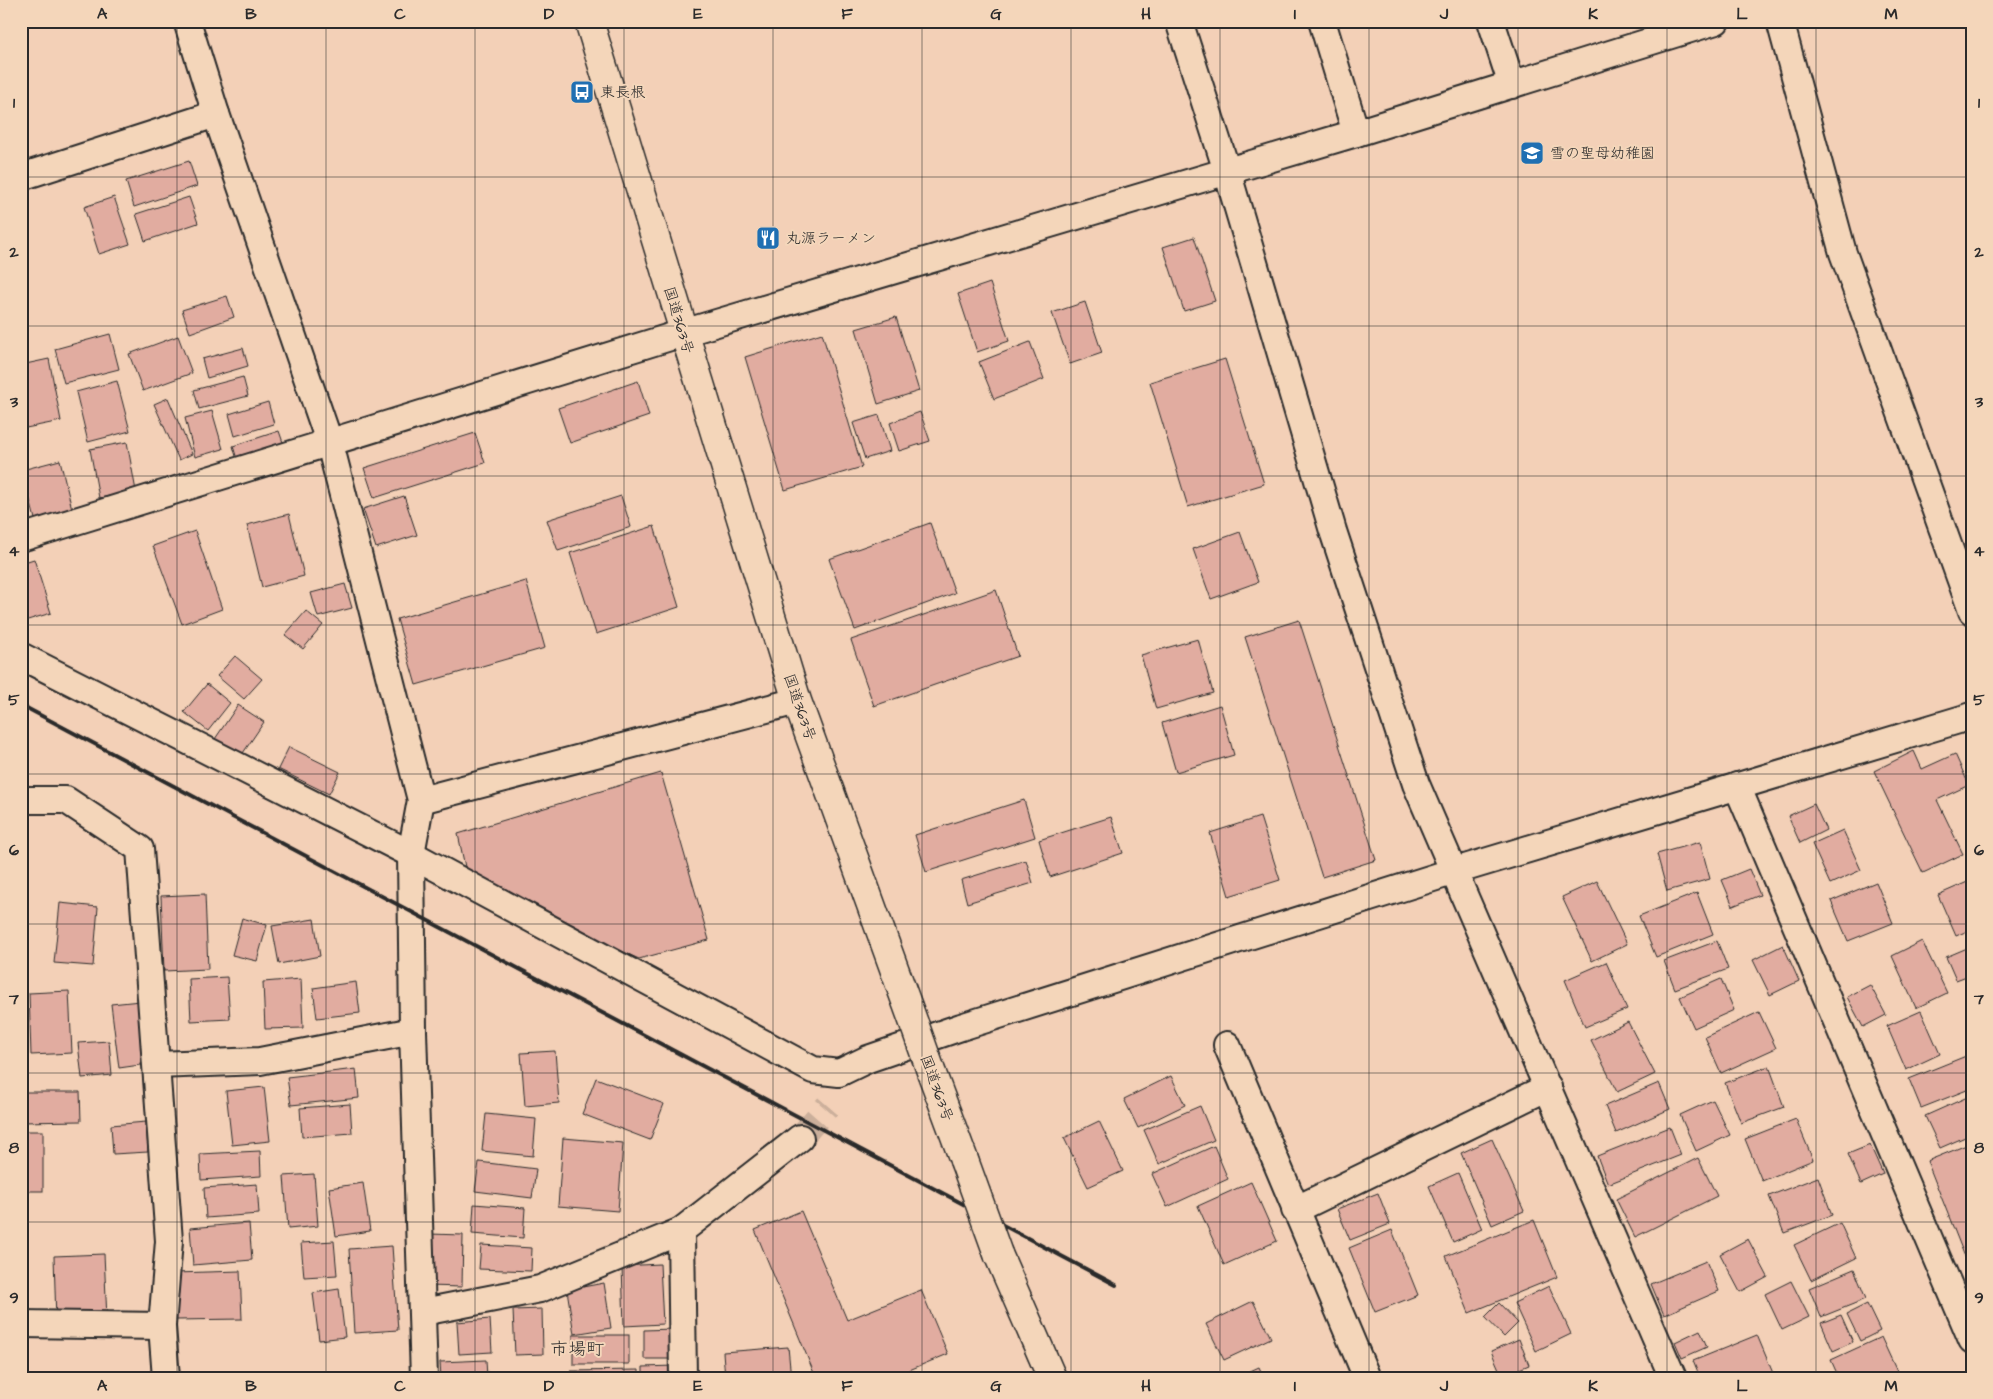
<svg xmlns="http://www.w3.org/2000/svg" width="1993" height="1399" font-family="'Architects Daughter','Klee One',sans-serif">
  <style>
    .building { fill: #e1aca0; stroke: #2b2b2b }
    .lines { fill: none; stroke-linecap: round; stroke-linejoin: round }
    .street-tunnel { stroke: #cbaf9b; stroke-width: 26; stroke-dasharray: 26 13; stroke-linecap: butt }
    .street-casing { stroke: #2b2b2b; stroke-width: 30 }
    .highway-casing { stroke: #2b2b2b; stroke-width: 31 }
    .street { stroke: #f4d6ba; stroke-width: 26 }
    .highway { stroke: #f4d6ba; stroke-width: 28 }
    .rail { stroke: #2b2b2b; stroke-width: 4 }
    .highway-bridge-casing { stroke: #2b2b2b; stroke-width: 31; stroke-linecap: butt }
    .highway-bridge { stroke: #f4d6ba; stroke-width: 28 }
    .grid { fill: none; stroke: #2b2b2b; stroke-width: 1; stroke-opacity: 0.55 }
    .labels { text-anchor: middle; stroke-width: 4; stroke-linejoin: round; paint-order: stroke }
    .poi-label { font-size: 15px; fill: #2b2b2b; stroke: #f4d6ba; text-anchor: start }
    .street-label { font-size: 15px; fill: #2b2b2b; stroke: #f4d6ba }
    .quarter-label { font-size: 18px; fill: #2b2b2b; stroke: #f4d6ba }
    .neatline { fill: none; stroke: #2b2b2b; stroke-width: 2 }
    .grid-label { font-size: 16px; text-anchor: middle; font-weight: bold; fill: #2b2b2b }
  </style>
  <rect width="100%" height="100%" fill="#f3d0b7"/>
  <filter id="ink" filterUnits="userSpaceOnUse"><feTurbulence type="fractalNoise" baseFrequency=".02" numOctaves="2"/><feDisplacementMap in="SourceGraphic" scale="10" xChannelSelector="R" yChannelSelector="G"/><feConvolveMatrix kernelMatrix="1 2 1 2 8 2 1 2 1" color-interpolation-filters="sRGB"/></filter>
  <g filter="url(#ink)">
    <g class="building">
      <polygon points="189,161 197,186 134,207 126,181"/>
      <polygon points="114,197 130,244 99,254 84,207"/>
      <polygon points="189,197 198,223 145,241 136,214"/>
      <polygon points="1194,237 1215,301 1184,311 1163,247"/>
      <polygon points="990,283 1009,341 977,352 958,294"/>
      <polygon points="227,296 234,317 190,333 182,310"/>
      <polygon points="1085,302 1102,353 1070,364 1052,313"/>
      <polygon points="896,317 919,391 878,404 856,329"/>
      <polygon points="822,333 862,467 785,490 745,357"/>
      <polygon points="110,334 119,369 64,383 55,349"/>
      <polygon points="178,336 192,373 143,391 129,354"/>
      <polygon points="1030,342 1044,379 994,399 979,362"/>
      <polygon points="243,348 248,366 207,378 202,359"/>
      <polygon points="49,359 61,421 26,428 21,405 21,365"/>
      <polygon points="1225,359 1264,484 1188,507 1150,382"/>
      <polygon points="243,377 248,396 199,409 194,390"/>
      <polygon points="117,381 130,431 88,442 76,392"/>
      <polygon points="638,381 649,416 570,443 558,408"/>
      <polygon points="168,398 192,454 179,460 154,404"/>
      <polygon points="268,402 274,424 235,436 229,414"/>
      <polygon points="212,411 223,449 195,457 185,418"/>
      <polygon points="920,412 930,441 899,451 890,423"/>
      <polygon points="879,415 890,451 865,459 853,423"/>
      <polygon points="279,431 286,451 239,466 233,446"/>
      <polygon points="475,433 485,463 374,498 364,468"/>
      <polygon points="127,442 136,491 99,498 90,449"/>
      <polygon points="60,460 72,509 35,519 22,470"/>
      <polygon points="404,496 417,535 376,548 363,509"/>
      <polygon points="621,496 631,527 558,551 547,520"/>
      <polygon points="289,514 304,576 262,587 247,525"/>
      <polygon points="930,523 955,593 855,630 829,559"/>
      <polygon points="654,526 679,607 596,634 570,553"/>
      <polygon points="195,531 222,609 182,624 153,546"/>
      <polygon points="1240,532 1258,582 1211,599 1193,549"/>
      <polygon points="34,559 51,613 21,622 21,563"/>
      <polygon points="526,581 545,648 416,685 397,619"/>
      <polygon points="345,584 352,608 318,617 311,593"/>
      <polygon points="996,590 1018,656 874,706 851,640"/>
      <polygon points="306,611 323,625 303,649 285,635"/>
      <polygon points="1299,620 1376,860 1322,877 1245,637"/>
      <polygon points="1198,639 1213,693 1156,709 1141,655"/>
      <polygon points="235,656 262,679 244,699 217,676"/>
      <polygon points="207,684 230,703 208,731 184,712"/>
      <polygon points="238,705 264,722 241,756 215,739"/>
      <polygon points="1220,705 1234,755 1176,772 1162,723"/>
      <polygon points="289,747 340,772 329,794 278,769"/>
      <polygon points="1914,751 1922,769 1955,754 1969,785 1937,800 1963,854 1923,873 1874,771"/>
      <polygon points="661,773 709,940 639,959 468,881 458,834"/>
      <polygon points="1024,800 1035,837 926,872 915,835"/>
      <polygon points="1814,804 1826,830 1800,843 1788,816"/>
      <polygon points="1111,817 1123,853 1050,877 1039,840"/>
      <polygon points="1260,817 1280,880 1229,896 1210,833"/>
      <polygon points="1843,830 1861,870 1830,884 1812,844"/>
      <polygon points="1700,842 1710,879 1667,891 1657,854"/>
      <polygon points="1026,860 1033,883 967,903 961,880"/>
      <polygon points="1749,869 1760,895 1733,906 1722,880"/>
      <polygon points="1972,880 1972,929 1956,936 1938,895"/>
      <polygon points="1597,881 1627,944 1592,961 1562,897"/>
      <polygon points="1876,882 1893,923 1848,941 1831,901"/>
      <polygon points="1697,893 1713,934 1656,957 1639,916"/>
      <polygon points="205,894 208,969 164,971 161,896"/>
      <polygon points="60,903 98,907 93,966 54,963"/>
      <polygon points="242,918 267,925 257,961 232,955"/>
      <polygon points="314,919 320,956 279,964 272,926"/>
      <polygon points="1717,941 1728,969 1675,989 1664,961"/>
      <polygon points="1922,941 1947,993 1916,1008 1892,956"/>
      <polygon points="1783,945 1799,981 1770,995 1753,960"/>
      <polygon points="1972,946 1972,974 1956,980 1946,957"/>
      <polygon points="1606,962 1627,1009 1585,1027 1565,980"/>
      <polygon points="227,977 230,1019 191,1021 189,979"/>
      <polygon points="301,979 303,1028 265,1029 263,982"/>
      <polygon points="1721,979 1734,1010 1694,1028 1680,997"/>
      <polygon points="356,982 360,1013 317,1018 313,988"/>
      <rect x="21" y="985" width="2" height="53"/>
      <polygon points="1870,985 1886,1015 1863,1027 1847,997"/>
      <polygon points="69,991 72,1053 31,1055 29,993"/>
      <polygon points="140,1001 147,1064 119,1068 111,1004"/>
      <polygon points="1921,1011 1940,1054 1906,1070 1887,1026"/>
      <polygon points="1759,1012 1776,1048 1721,1073 1705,1037"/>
      <polygon points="1628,1022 1655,1074 1617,1092 1591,1040"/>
      <polygon points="109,1041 112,1075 82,1078 78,1043"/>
      <polygon points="555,1051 559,1103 525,1106 521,1053"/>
      <polygon points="1966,1056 1972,1071 1972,1088 1921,1108 1909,1079"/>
      <polygon points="1769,1066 1784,1107 1741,1123 1725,1083"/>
      <polygon points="356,1069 359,1098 291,1105 287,1077"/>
      <polygon points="1171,1076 1185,1105 1138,1128 1124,1099"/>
      <polygon points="596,1078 664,1104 650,1140 582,1114"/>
      <polygon points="1659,1083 1670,1109 1616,1133 1605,1106"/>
      <polygon points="264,1087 270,1141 232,1145 226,1091"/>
      <polygon points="21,1092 80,1092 81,1121 21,1122"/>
      <polygon points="1972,1095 1972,1134 1940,1148 1925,1116"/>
      <polygon points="1713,1100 1730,1135 1696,1151 1680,1115"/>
      <polygon points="350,1104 352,1133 302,1137 300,1108"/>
      <polygon points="1200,1106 1214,1140 1159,1164 1144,1130"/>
      <polygon points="486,1114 536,1119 533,1156 482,1151"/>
      <polygon points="1796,1119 1813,1160 1762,1181 1745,1139"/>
      <polygon points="1099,1121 1123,1171 1088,1187 1064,1138"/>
      <polygon points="146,1122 148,1152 113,1154 111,1125"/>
      <polygon points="1670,1127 1681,1155 1608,1184 1597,1156"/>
      <rect x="21" y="1131" width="22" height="60"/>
      <polygon points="563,1138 623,1143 618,1211 558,1206"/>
      <polygon points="1492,1139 1524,1211 1492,1225 1461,1153"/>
      <polygon points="1969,1144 1972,1151 1972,1260 1967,1262 1927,1161"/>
      <polygon points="1870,1145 1883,1174 1861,1184 1848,1154"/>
      <polygon points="1214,1146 1228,1179 1167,1207 1152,1174"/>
      <polygon points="260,1151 261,1176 201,1180 200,1154"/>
      <polygon points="1698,1158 1717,1196 1635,1237 1616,1199"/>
      <polygon points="479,1162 536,1169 532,1198 475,1191"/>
      <polygon points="1458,1173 1482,1229 1453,1242 1429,1186"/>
      <polygon points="314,1174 318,1226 288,1229 284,1176"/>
      <polygon points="1818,1177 1832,1215 1784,1233 1769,1196"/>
      <polygon points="1251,1182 1277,1241 1224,1265 1198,1206"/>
      <polygon points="363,1183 370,1231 336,1236 329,1188"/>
      <polygon points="257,1184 259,1214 206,1218 204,1188"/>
      <polygon points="1378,1193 1390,1224 1350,1240 1337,1209"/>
      <polygon points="474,1204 525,1208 523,1238 472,1234"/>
      <polygon points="801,1211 847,1320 921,1290 948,1354 890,1378 816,1378 755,1230"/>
      <polygon points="1534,1220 1557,1277 1469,1313 1446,1256"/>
      <polygon points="249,1223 252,1260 193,1265 190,1228"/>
      <polygon points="1840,1223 1856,1258 1811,1280 1794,1245"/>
      <polygon points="1392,1230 1418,1295 1375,1312 1349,1248"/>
      <polygon points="429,1234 463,1235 462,1287 428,1286"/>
      <polygon points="1748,1239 1768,1277 1740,1292 1720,1254"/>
      <polygon points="334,1241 337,1275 304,1277 301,1243"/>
      <polygon points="481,1245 532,1248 531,1271 479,1269"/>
      <polygon points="392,1246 398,1330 354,1333 349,1249"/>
      <polygon points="104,1254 107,1319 56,1321 54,1256"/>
      <polygon points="1706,1261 1719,1291 1664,1315 1651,1284"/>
      <polygon points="660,1264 663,1324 624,1326 622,1266"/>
      <polygon points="1854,1269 1866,1299 1821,1317 1809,1288"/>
      <polygon points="240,1271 242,1319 176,1320 175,1273"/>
      <polygon points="1791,1281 1809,1317 1782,1330 1765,1294"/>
      <polygon points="604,1283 611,1328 574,1334 567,1290"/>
      <polygon points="1549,1286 1571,1334 1536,1351 1514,1303"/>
      <polygon points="339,1289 345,1337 319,1340 313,1293"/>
      <polygon points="1253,1301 1271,1338 1224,1360 1206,1324"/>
      <polygon points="1499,1303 1518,1323 1504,1337 1485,1317"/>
      <polygon points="1867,1304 1880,1331 1860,1341 1847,1314"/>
      <polygon points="542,1309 543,1354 515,1355 513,1310"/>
      <polygon points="1841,1315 1853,1342 1833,1351 1821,1323"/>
      <polygon points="490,1319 492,1352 459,1354 457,1322"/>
      <polygon points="673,1329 674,1359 644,1359 644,1330"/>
      <polygon points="1700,1330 1707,1347 1682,1358 1675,1342"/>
      <rect x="573" y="1335" width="56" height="29"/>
      <polygon points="1757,1335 1775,1378 1700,1378 1693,1361"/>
      <polygon points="1881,1337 1899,1376 1894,1378 1839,1378 1831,1360"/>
      <polygon points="1519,1339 1529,1365 1502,1376 1491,1351"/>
      <polygon points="788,1347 791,1378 725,1378 723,1352"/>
      <polygon points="486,1360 487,1378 441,1378 440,1362"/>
      <polygon points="674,1366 673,1378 643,1378 643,1367"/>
      <polygon points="1259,1367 1264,1378 1235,1378"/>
      <polygon points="639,1370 639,1378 571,1378 571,1371"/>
    </g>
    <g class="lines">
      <polyline class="street-tunnel" points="800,1138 828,1106"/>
      <g class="street-casing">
        <g id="street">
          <polyline points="187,21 216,114 330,444 421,800 411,854 413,1031 424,1378"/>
          <polyline points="1179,21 1227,171 1333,531 1416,784 1673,1378"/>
          <polyline points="1322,21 1356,133"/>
          <polyline points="1491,21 1512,85"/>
          <polyline points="1780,21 1843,253 1972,611"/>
          <polyline points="21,177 216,114"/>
          <polyline points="21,538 683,333 1356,133 1716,21"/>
          <polyline points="21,656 411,854 813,1070 839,1073 868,1059 961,1027 1455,871 1972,716"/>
          <polyline points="1737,786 1972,1340"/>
          <polyline points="21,800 66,800 140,849 169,1241 162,1326 166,1378"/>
          <polyline points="421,800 797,701"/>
          <polyline points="1227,1045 1367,1378"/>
          <polyline points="157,1065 260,1061 413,1031"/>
          <polyline points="1295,1210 1548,1087"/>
          <polyline points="681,1231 683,1378"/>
          <polyline points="423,1312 540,1289 681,1231 800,1138"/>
          <polyline points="21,1324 162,1326"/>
        </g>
      </g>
      <g class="highway-casing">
        <g id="highway">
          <polyline points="589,21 797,701 915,1026"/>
          <polyline points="932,1074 964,1160"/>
          <polyline points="998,1254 1052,1378"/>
        </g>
      </g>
      <use href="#street" class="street"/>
      <use href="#highway" class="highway"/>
      <polyline class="rail" points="21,705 1116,1285"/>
      <g class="highway-bridge-casing">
        <g id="highway-bridge">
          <polyline points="915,1026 932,1074"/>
          <polyline points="964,1160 998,1254"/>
        </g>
      </g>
      <use href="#highway-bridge" class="highway-bridge"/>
    </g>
  </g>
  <path class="grid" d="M177,21V1378M326,21V1378M475,21V1378M624,21V1378M773,21V1378M922,21V1378M1071,21V1378M1220,21V1378M1369,21V1378M1518,21V1378M1667,21V1378M1816,21V1378M21,177H1972M21,326H1972M21,476H1972M21,625H1972M21,774H1972M21,924H1972M21,1073H1972M21,1222H1972"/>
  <defs>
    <g id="bus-square" transform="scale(1.25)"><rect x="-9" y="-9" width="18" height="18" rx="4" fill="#1f6fb2" stroke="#f4d6ba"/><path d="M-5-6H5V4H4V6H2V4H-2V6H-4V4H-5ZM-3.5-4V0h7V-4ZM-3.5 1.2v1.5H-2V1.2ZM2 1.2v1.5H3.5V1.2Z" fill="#fff"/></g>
    <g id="school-square" transform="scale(1.25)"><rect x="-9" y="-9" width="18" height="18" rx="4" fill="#1f6fb2" stroke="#f4d6ba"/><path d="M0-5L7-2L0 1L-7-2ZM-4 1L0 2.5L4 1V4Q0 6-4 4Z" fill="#fff"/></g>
    <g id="restaurant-square" transform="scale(1.25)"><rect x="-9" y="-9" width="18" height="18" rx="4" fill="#1f6fb2" stroke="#f4d6ba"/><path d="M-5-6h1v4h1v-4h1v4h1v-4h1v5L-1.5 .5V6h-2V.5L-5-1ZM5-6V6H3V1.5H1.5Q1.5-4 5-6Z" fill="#fff"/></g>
  </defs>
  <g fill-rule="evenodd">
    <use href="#bus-square" x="582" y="92"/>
    <use href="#school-square" x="1532" y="153"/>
    <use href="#restaurant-square" x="768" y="238"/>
  </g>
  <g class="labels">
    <g class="poi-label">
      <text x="600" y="97">東長根</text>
      <text x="1550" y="158">雪の聖母幼稚園</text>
      <text x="786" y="243">丸源ラーメン</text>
    </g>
    <g class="street-label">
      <text transform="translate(679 320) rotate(73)" y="5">国道363号</text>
      <text transform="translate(800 707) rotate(71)" y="5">国道363号</text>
      <text transform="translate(937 1088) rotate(70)" y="5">国道363号</text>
    </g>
    <g class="quarter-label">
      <text x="577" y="1355">市場町</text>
    </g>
  </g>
  <rect width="1993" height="1399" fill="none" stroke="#f4d6ba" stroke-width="55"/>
  <rect x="28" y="28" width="1938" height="1344" class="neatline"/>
  <g class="grid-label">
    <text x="102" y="19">A</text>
    <text x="251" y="19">B</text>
    <text x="400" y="19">C</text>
    <text x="549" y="19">D</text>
    <text x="698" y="19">E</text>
    <text x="847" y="19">F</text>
    <text x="996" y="19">G</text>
    <text x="1146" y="19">H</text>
    <text x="1295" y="19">I</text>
    <text x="1444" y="19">J</text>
    <text x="1593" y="19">K</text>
    <text x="1742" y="19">L</text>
    <text x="1891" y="19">M</text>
    <text x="14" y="108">1</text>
    <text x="1979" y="108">1</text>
    <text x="14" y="257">2</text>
    <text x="1979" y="257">2</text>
    <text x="14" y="407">3</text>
    <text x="1979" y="407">3</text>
    <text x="14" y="556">4</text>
    <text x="1979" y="556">4</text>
    <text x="14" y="705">5</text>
    <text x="1979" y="705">5</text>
    <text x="14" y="855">6</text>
    <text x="1979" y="855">6</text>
    <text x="14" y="1004">7</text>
    <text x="1979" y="1004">7</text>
    <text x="14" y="1153">8</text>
    <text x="1979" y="1153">8</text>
    <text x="14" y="1303">9</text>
    <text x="1979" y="1303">9</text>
    <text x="102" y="1391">A</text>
    <text x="251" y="1391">B</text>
    <text x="400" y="1391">C</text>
    <text x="549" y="1391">D</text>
    <text x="698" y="1391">E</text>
    <text x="847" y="1391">F</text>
    <text x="996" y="1391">G</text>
    <text x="1146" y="1391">H</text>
    <text x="1295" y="1391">I</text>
    <text x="1444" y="1391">J</text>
    <text x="1593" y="1391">K</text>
    <text x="1742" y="1391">L</text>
    <text x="1891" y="1391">M</text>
  </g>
</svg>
